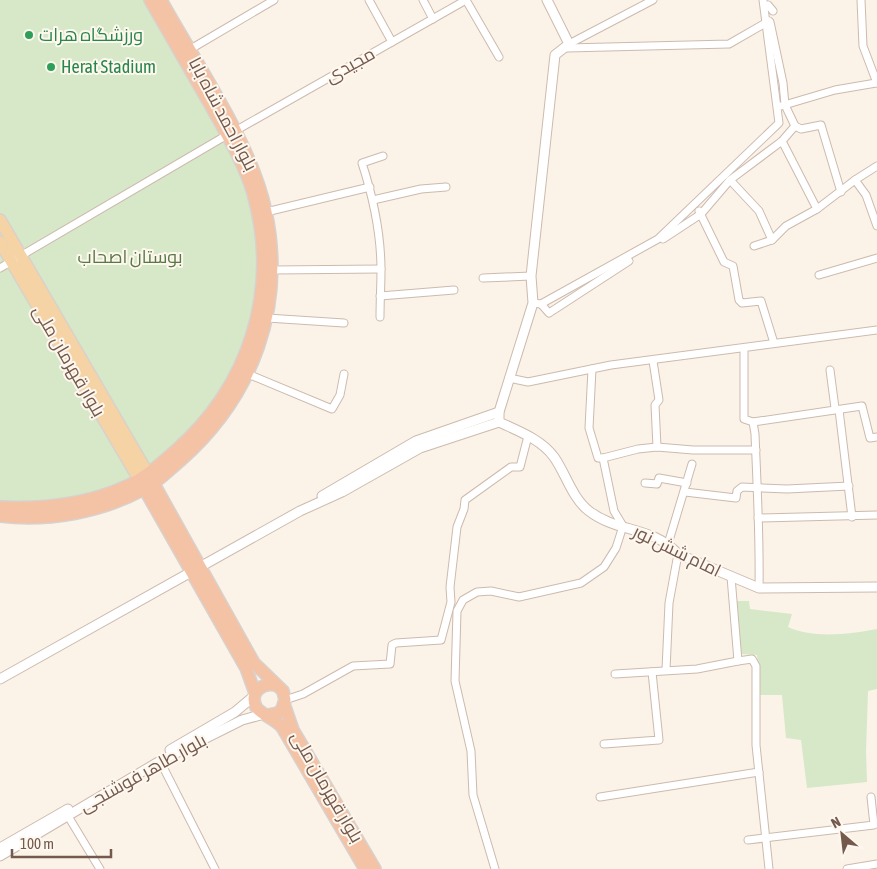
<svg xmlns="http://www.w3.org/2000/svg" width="877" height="869" font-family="'Asap Condensed',Cairo,sans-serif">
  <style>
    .green { fill: #d6e8c7 }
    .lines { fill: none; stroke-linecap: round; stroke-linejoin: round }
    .minor-casing { stroke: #cdbaae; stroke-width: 9 }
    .tertiary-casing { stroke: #cdbaae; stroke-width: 11 }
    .primary-casing { stroke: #d8d1cd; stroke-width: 14 }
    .trunk-casing { stroke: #d8d1cd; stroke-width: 14 }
    .minor { stroke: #fff; stroke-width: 7 }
    .tertiary { stroke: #fff; stroke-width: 9 }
    .primary { stroke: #f6d3a4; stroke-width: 11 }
    .trunk { stroke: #f4c2a4; stroke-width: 11 }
    .leisure-dot { fill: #2e9e5b; stroke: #fef7ee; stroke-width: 2 }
    .labels { text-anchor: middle; stroke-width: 4; stroke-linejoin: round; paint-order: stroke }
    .leisure-label { font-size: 18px; fill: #27864d; stroke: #fef7ee; text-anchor: start }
    .street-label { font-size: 18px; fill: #74594d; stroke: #fef7ee }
    .park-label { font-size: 18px; fill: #587945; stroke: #fef7ee }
  </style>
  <rect width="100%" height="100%" fill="#fbf3e8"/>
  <g class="green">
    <polygon points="0,0 146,0 242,168 257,221 259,298 242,356 214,405 153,465 131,479 100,491 58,501 20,503 0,501"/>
    <path d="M736,601H749L750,609L792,614L788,627C814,639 850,634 877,629V689L868,691L866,751L867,782L807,788L801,740L786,738L782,695H760L757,655L741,654Z"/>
  </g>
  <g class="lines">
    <g class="minor-casing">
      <g id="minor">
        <polyline points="369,0 392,42"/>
        <polyline points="423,0 433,19"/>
        <polyline points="466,0 499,57"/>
        <polyline points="861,0 863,46 877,83"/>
        <polyline points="768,5 773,11"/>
        <polyline points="770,22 783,83 785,105 795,126 801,129 821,125 841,192"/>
        <polyline points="569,44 653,0"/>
        <polyline points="567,48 729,44 769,21"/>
        <polyline points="189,50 274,0"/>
        <polyline points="781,106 835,90 876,83"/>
        <polyline points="235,131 466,0"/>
        <polyline points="730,180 759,211 772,240"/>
        <polyline points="855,180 877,166"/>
        <polyline points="373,200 421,189 446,187"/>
        <polyline points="817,209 855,180 866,195 877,226"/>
        <polyline points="699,211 724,262 733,266 739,300 742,303 761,301 774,343"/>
        <polyline points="266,212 370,187"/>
        <polyline points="663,239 701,214 730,180 782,141 795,126"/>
        <polyline points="754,246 772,240 786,226 817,209 782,141"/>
        <polyline points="0,268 227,135"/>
        <polyline points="273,270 381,269"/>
        <polyline points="819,275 877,258"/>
        <polyline points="483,278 531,276"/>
        <polyline points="380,296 454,290"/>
        <polyline points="533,303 541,304 658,239 779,123 763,0"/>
        <polyline points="541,304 549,313 629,261"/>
        <path d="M380,317C380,301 381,285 381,270C381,234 373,197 362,163L383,156"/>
        <polyline points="267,318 344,323"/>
        <path d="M744,348V419L753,422L755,434C757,486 760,536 759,588"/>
        <polyline points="653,361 659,400 655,405 657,447"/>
        <polyline points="830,370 835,408 839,410 852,517"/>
        <polyline points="248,374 332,409 340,395 344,374"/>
        <polyline points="509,378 528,382 611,365 877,330"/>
        <polyline points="753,422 862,406 870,438 877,437"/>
        <polyline points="603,458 638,449 657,447 693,450 756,450"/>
        <polyline points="645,483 657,484 659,478 687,483"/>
        <polyline points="685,492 736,498 737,491 742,487 787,489 849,486"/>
        <polyline points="758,518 877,515"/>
        <polyline points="668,544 692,464"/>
        <polyline points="731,577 738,661 752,659 756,666 756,745 769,869"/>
        <polyline points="666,670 669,603 678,554"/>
        <polyline points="615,674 697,669 738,661"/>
        <polyline points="285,700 303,694 353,666 390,664 392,645 396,643 441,640 451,602 450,587 457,527 464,509 465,500 511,467 520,467 528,436"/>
        <polyline points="604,744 659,740 652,672"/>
        <polyline points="160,761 215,869"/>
        <polyline points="600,797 759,772"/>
        <polyline points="68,816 100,869"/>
        <polyline points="748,840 874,825 871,797"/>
        <polyline points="495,869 473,795 471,751 455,681 457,611 463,600 477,592 491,591 519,597 581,583 604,567 616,548 623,526 614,511 603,458 598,458 589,428 592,369"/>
        <polyline points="847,869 877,864"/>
      </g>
    </g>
    <g class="tertiary-casing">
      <g id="tertiary">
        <path d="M547,0L569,44L555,55L531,276L533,303L499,412V422C518,431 541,439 554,457C566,474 572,498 589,511C617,533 653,526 678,554L759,588L877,587"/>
        <polyline points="322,496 416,441 499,412"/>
        <polyline points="0,679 300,511 342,492 420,448 499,422"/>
        <polyline points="170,750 235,712 254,696"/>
        <polyline points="0,848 68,809"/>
        <polyline points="0,856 160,761 242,720 264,714"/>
      </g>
    </g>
    <g class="primary-casing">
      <g id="primary">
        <polyline points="0,220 148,474"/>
        <polyline points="0,242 139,479"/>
      </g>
    </g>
    <g class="trunk-casing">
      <g id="trunk">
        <polyline points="150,477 254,663 283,691 285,700 282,709 278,713 268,715"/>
        <polyline points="141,483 246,668 255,693"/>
        <path d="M0,507C43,509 89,504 129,485C146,477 160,464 174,452C250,386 280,290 253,193C244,163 227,135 212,108C191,72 171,36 150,0"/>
        <path d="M0,516C48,522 103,512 146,488C159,481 170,469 181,460C253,396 286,307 266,212C251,141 196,64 161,0"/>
        <path d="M275,685C262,682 249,693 256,707C260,714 274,718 282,727L365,869"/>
        <polyline points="284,704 293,730 375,869"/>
      </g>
    </g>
    <use href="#minor" class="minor"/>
    <use href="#tertiary" class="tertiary"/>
    <use href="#primary" class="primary"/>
    <use href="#trunk" class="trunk"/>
  </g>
  <g class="leisure-dot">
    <circle cx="29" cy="35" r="5"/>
    <circle cx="51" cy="67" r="5"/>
  </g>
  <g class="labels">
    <g class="leisure-label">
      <text x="39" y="41">ورزشگاه هرات</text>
      <text x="61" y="73">Herat Stadium</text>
    </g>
    <g class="street-label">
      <text transform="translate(350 65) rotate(-29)" y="6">مجیدی</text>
      <text transform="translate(223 114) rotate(62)" y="6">بلوار احمد شاه بابا</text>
      <text transform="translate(69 361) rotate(60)" y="6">بلوار قهرمان ملی</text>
      <text transform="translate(677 551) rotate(26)" y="6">امام شش نور</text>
      <text transform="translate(143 773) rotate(-29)" y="6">بلوار طاهر فوشنجی</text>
      <text transform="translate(327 787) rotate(60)" y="6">بلوار قهرمان ملی</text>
    </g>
    <g class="park-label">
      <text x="130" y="263">بوستان اصحاب</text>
    </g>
  </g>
  <g transform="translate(842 834) rotate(332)" stroke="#fef7ee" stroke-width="4" paint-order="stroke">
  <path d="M0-4L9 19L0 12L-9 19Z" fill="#74594d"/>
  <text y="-8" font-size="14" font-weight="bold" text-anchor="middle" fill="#74594d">N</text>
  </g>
  <path d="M12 849v8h99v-8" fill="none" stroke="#74594d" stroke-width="2.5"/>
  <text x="20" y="849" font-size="15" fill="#74594d" stroke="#fef7ee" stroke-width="4" paint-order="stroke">100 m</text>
</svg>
